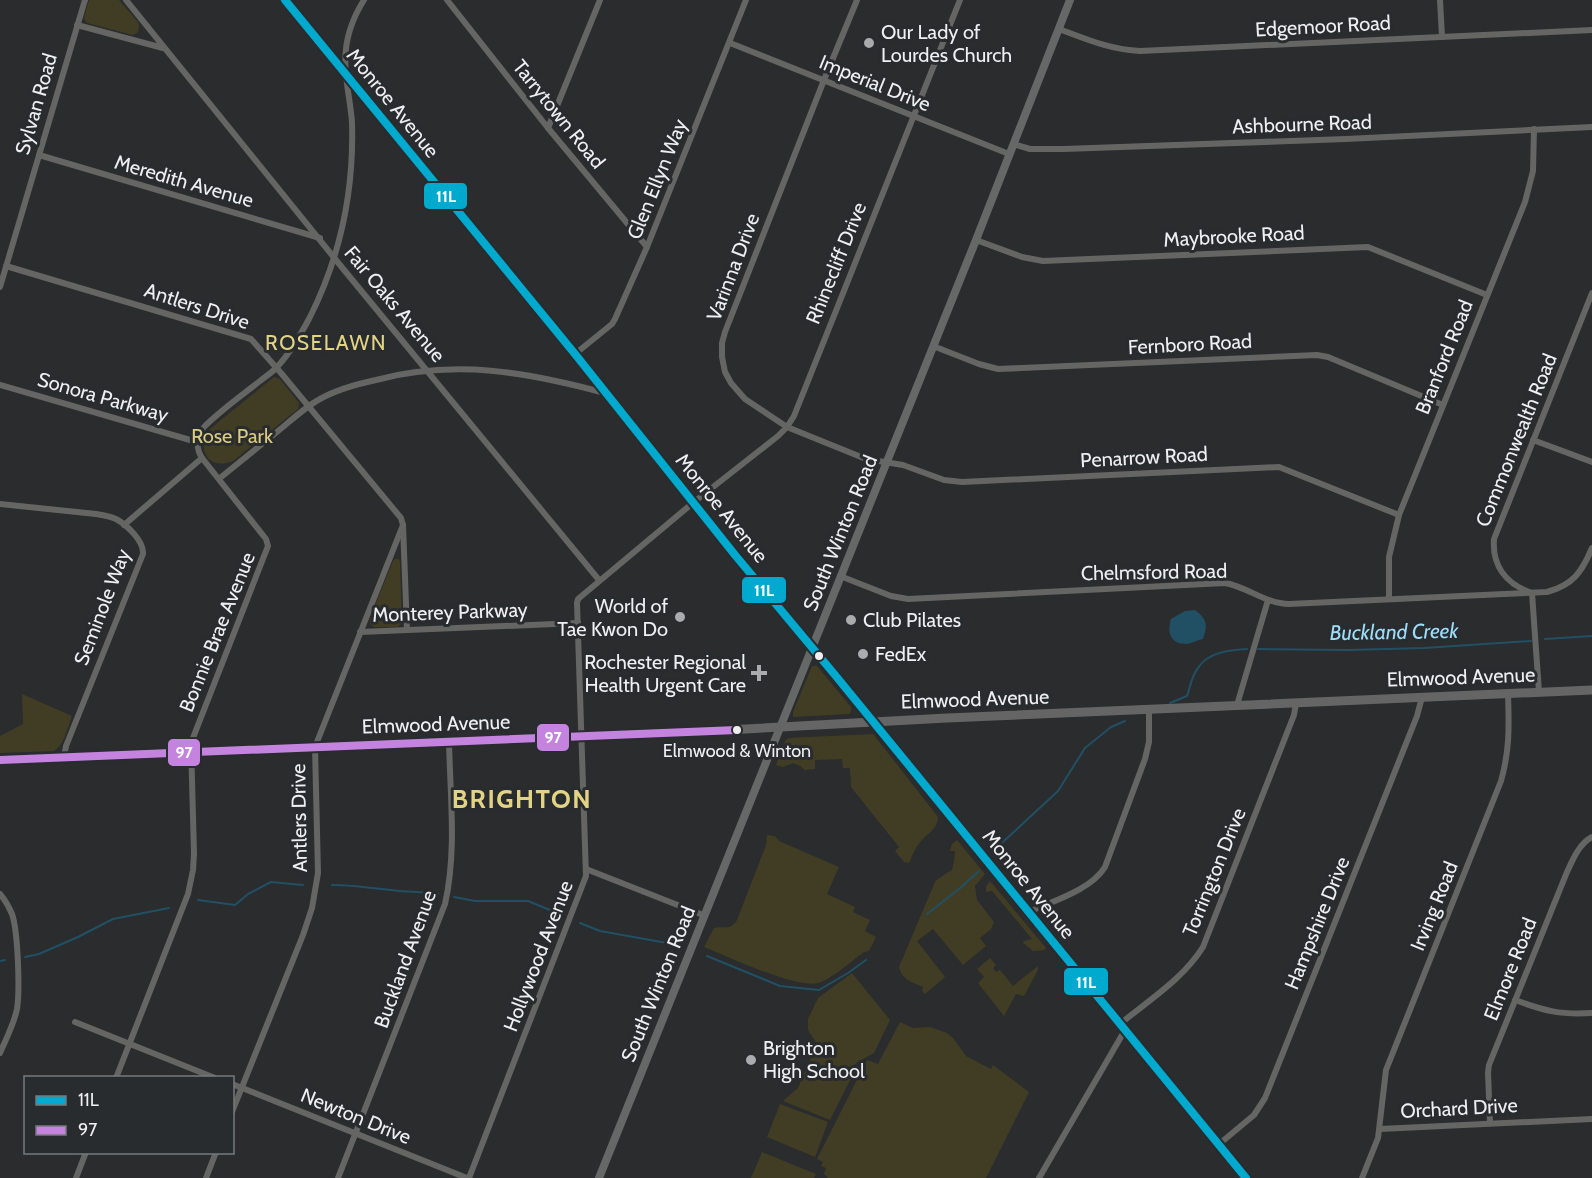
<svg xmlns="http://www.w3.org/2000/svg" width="1592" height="1178" font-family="Cabin,sans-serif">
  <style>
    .green { fill: #413d25 }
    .water { fill: #215065 }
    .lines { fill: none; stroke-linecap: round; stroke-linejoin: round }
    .stream { stroke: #215065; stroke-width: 2 }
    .street { stroke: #656564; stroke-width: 6 }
    .secondary { stroke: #666868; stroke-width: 8 }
    .primary { stroke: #656565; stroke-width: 9 }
    .bus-1-casing { stroke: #292c2e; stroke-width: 12 }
    .bus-2-casing { stroke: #292c2e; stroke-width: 12 }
    .bus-1 { stroke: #00a9ce; stroke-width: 8 }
    .bus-2 { stroke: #c483df; stroke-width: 8 }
    .poi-dot { fill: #a9abac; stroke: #292c2e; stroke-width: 2 }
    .bus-dot { fill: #edeff0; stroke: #292c2e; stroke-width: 2 }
    .labels { text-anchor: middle; stroke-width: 6; stroke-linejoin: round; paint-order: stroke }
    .bus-label { font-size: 18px; fill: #edeff0; stroke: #292c2e }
    .street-label { font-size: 20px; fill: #edeff0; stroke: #292c2e }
    .poi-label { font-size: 20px; fill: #edeff0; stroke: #292c2e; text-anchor: start }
    .park-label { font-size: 20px; fill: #dacc82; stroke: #292c2e }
    .neighbourhood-label { font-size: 21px; letter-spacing: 1.5px; fill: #e3d485; stroke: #292c2e }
    .water-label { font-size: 21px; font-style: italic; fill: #9dddfa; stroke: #292c2e }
    .district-label { font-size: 26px; font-weight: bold; letter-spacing: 1.5px; fill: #e3d485; stroke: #292c2e }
    .line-badge { stroke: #292c2e; stroke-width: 2 }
    .badge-label { font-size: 16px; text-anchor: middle; font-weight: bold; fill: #fff }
  </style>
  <rect width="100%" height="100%" fill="#2a2c2d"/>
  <g class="green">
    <polygon points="89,0 119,0 138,22 139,25 138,32 133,35 87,23 84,18"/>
    <path d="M274,377L280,379L299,403L298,409L233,461C210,470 199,454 205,433Z"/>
    <polygon points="395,559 399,559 400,562 402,623 398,627 374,627 370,624 370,618 393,561"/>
    <polygon points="812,666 817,666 851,707 851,712 849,714 793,717 793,712"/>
    <path d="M22,694L72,716C67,728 65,744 54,751L0,753V736L23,724Z"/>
    <path d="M873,734L938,817C937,830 929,832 921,841C916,847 912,855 909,863L904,862L895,851L899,847L851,787L850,768H843L842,759L815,760V769L805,770L800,766L793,763L783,767L776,765L785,741L788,738Z"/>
    <path d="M767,835L775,836L779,841L839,867L827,894L855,907L853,912L870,920L865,931L876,937L869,951L864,952C853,960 830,980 818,983C796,989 727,956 704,947L714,928C724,925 729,932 737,920L766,845Z"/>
    <path d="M957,840L985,874L975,886L977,900L994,922L991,929L980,938L986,946L963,965L933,929L917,941L945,977L925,994L922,991L923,987C912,982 902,980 899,967L935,882L939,878L952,870L954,861L955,851H950L952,844Z"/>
    <polygon points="990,881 1046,948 1044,950 1033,951 1023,943 1024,941 1032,939 992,891 986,892 986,886"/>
    <polygon points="990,958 996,965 993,968 996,972 1000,970 1013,986 1038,966 1038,970 1024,996 1016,994 1004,1016 978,983 984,977 977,969"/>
    <polygon points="852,973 890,1020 874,1053 856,1063 847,1072 852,1076 830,1120 783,1101 798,1088 817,1044 808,1030 808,1019 818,998"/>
    <polygon points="900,1022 913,1028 930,1027 947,1033 953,1038 966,1056 991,1069 993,1065 1029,1092 986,1178 828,1178 824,1174 826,1168 821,1166 823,1162 817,1159 867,1060 878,1064"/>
    <polygon points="780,1104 828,1122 815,1157 767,1137"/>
    <polygon points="762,1152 816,1174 814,1178 751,1178"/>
  </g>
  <path class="water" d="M1195,610C1207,619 1208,625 1203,639C1198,640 1192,643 1187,644C1170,644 1167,633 1171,619L1185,611Z"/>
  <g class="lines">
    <g class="stream">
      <polyline points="1545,639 1592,636"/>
      <polyline points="1258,649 1348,650 1424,648 1531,641"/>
      <path d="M1170,703L1187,696C1190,687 1192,675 1198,668C1208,652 1230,650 1247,649"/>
      <polyline points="997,851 1004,841 1058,791 1085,748 1111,727 1125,721"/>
      <path d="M332,885C355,885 377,889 400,891C413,892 425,892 438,894"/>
      <polyline points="454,897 475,901 528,901 562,915"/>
      <polyline points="198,900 235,905 248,894 271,882 303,885"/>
      <polyline points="927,914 959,889 979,871"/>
      <polyline points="580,923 600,931 667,943"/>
      <polyline points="707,956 780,986 819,990 848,973 866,960"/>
      <polyline points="25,957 39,954 78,937 113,919 169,908"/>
      <polyline points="0,961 5,960"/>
    </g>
    <g class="street">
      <polyline points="126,0 340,265 599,580"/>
      <polyline points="447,0 548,128 647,247"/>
      <polyline points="857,0 824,80 725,332 722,343 722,357 725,372 731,383 745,399 787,427 866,459 903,465 944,480 962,482 1279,467 1399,515"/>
      <polyline points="1440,0 1442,37"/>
      <polyline points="77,25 163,48"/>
      <path d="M1059,29C1086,39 1111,50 1140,51L1592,30"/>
      <polyline points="730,43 1009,154"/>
      <polyline points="548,128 600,0"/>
      <polyline points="1013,144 1030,149 1064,149 1346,139 1592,127"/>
      <polyline points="39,155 320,238"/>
      <polyline points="976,240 1022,257 1043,261 1368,247 1487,295"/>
      <polyline points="6,266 251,339 281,373 401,518 403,525 407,630"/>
      <polyline points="0,287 85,0"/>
      <polyline points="933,346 979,364 998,369 1317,355 1328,357 1443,405"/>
      <polyline points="575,354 612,324 615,319 647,247 746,0"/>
      <polyline points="0,385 197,442"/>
      <polyline points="1533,440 1592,462"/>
      <path d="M220,478C241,461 262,444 283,427C295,417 307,406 320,399C336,390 357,384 376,380C455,359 527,372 605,393"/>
      <path d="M0,504L96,514C102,515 109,516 116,519C127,525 144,541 143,554L66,746L64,757"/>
      <path d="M124,525L202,458C195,447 197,438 204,427C221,410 241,396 260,381C266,376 273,372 278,366C291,352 301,334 310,317C340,257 354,190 352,123C351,106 347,90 346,73C343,47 350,22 364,0"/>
      <path d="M840,576L891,596L908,599L1225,583C1248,587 1266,604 1289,604L1547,592C1573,585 1582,572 1592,548"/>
      <polyline points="1389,599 1389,557 1399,515 1525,202 1533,171 1534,129"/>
      <polyline points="360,632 578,623"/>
      <path d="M1539,692L1532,593C1506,584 1492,566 1494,539L1592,293"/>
      <polyline points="1237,705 1268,600"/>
      <polyline points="586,869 703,915"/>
      <path d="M0,894C5,900 9,907 12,914C18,931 20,990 17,1009C14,1024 6,1039 0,1053"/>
      <path d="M1029,912C1053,901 1091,890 1105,867L1145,759L1149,742V709"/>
      <path d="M1515,1000C1545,1011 1560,1015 1592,1013"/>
      <polyline points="75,1022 215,1078"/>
      <path d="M1120,1024C1149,1000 1183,979 1203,947L1294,715L1296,703"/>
      <polyline points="116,1078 188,894 193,870 194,854 191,743 268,546 266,539 202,458"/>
      <polyline points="232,1084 467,1178"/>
      <polyline points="232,1112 303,935 312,908 318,873 315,747 403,525"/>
      <path d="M1490,1123L1488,1073L1489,1065L1567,872C1573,859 1579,844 1592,837"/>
      <polyline points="1380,1129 1592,1119"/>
      <polyline points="1218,1145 1254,1115 1265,1098 1417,716 1422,697"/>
      <polyline points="76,1178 86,1152"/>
      <polyline points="206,1178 216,1152"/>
      <path d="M338,1178L445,904C457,851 450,795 449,741"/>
      <polyline points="469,1178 586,876 577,603 578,599 694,502 778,436 787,427 794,416 960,0"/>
      <polyline points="1039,1178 1125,1030"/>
      <path d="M1362,1178L1378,1138L1386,1070L1501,781C1510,749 1509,726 1508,693"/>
    </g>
    <polyline class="secondary" points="599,1178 976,240 1070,0"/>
    <g class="primary">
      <polyline points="285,0 345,72 575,354 735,555 835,675 1246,1178"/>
      <polyline points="0,760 709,731 947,718 1592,690"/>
    </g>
    <g class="bus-1-casing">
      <polyline id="bus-1" points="285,0 575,354 735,555 835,675 1246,1178"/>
    </g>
    <g class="bus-2-casing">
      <polyline id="bus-2" points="0,760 737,730"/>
    </g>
    <use href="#bus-1" class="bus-1"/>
    <use href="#bus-2" class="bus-2"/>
  </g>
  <g class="poi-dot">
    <circle cx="869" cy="43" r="6"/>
    <circle cx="680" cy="617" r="6"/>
    <circle cx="851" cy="620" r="6"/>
    <circle cx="863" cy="654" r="6"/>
    <path d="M756 664h6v6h6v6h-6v6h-6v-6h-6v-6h6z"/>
    <circle cx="751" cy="1060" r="6"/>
  </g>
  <g class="bus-dot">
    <circle cx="819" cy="656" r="5"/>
    <circle cx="737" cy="730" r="5"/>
  </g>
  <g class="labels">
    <g class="bus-label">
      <text x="737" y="757">Elmwood &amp; Winton</text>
    </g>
    <g class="street-label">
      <text transform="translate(1323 26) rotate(-3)" y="7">Edgemoor Road</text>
      <text transform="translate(875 83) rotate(22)" y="7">Imperial Drive</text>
      <text transform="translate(393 103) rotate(51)" y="7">Monroe Avenue</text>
      <text transform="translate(36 104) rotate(-74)" y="7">Sylvan Road</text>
      <text transform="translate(559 114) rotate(51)" y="7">Tarrytown Road</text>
      <text transform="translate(1302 124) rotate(-2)" y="7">Ashbourne Road</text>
      <text transform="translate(657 179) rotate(-68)" y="7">Glen Ellyn Way</text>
      <text transform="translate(184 181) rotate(16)" y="7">Meredith Avenue</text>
      <text transform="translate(1234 236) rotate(-3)" y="7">Maybrooke Road</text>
      <text transform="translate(836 263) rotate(-68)" y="7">Rhinecliff Drive</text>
      <text transform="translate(733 267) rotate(-69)" y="7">Varinna Drive</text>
      <text transform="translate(395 304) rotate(50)" y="7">Fair Oaks Avenue</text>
      <text transform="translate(197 306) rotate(18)" y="7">Antlers Drive</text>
      <text transform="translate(1190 344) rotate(-3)" y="7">Fernboro Road</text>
      <text transform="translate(1444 357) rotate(-68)" y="7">Branford Road</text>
      <text transform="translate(103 397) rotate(16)" y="7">Sonora Parkway</text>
      <text transform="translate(1516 440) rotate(-68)" y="7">Commonwealth Road</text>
      <text transform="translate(1144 457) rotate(-3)" y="7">Penarrow Road</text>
      <text transform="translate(722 508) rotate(51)" y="7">Monroe Avenue</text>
      <text transform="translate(840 533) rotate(-68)" y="7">South Winton Road</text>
      <text transform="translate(1154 572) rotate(-1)" y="7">Chelmsford Road</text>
      <text transform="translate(102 607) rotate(-69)" y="7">Seminole Way</text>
      <text transform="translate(450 612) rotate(-2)" y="7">Monterey Parkway</text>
      <text transform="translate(217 632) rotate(-68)" y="7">Bonnie Brae Avenue</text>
      <text transform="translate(1461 677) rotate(-2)" y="7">Elmwood Avenue</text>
      <text transform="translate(975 699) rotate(-2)" y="7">Elmwood Avenue</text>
      <text transform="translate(436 724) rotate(-2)" y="7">Elmwood Avenue</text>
      <text transform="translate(299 818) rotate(-91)" y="7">Antlers Drive</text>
      <text transform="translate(1214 872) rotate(-68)" y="7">Torrington Drive</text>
      <text transform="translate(1029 884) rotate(51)" y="7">Monroe Avenue</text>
      <text transform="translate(1434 906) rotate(-68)" y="7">Irving Road</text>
      <text transform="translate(1317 923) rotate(-68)" y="7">Hampshire Drive</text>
      <text transform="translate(538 956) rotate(-69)" y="7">Hollywood Avenue</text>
      <text transform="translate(405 959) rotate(-70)" y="7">Buckland Avenue</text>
      <text transform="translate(1510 969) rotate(-68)" y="7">Elmore Road</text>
      <text transform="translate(658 984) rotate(-68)" y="7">South Winton Road</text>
      <text transform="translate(1459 1108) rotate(-3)" y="7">Orchard Drive</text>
      <text transform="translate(356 1116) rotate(22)" y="7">Newton Drive</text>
    </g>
    <g class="poi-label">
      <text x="881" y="39">Our Lady of<tspan x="881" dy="23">Lourdes Church</tspan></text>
      <text x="668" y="613" text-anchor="end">World of<tspan x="668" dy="23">Tae Kwon Do</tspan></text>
      <text x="863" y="627">Club Pilates</text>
      <text x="875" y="661">FedEx</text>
      <text x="746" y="669" text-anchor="end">Rochester Regional<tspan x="746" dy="23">Health Urgent Care</tspan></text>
      <text x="763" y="1055">Brighton<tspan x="763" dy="23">High School</tspan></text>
    </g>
    <g class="park-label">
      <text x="232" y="443">Rose Park</text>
    </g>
    <g class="neighbourhood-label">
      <text x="326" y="350">ROSELAWN</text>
    </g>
    <g class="water-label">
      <text transform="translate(1394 632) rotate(-1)" y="7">Buckland Creek</text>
    </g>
    <g class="district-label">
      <text x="522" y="808">BRIGHTON</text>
    </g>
  </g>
  <g class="line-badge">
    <rect x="423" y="182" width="45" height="28" rx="6" fill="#00a9ce"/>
    <rect x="741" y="576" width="46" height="28" rx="6" fill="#00a9ce"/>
    <rect x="536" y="723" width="34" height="29" rx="6" fill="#c483df"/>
    <rect x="167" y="738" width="34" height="29" rx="6" fill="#c483df"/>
    <rect x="1063" y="967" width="46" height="29" rx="6" fill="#00a9ce"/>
  </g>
  <g class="badge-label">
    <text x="446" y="202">11L</text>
    <text x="764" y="596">11L</text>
    <text x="553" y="743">97</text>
    <text x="184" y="758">97</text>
    <text x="1086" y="988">11L</text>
  </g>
  <rect x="24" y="1076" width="210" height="78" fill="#292c2e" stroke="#777a7c" stroke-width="1.5"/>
  <rect x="36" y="1096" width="30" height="9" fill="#00a9ce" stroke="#777a7c" stroke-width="1.5"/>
  <text x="78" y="1106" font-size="18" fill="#edeff0">11L</text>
  <rect x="36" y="1126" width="30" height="9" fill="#c483df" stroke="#777a7c" stroke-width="1.5"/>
  <text x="78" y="1136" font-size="18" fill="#edeff0">97</text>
</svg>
